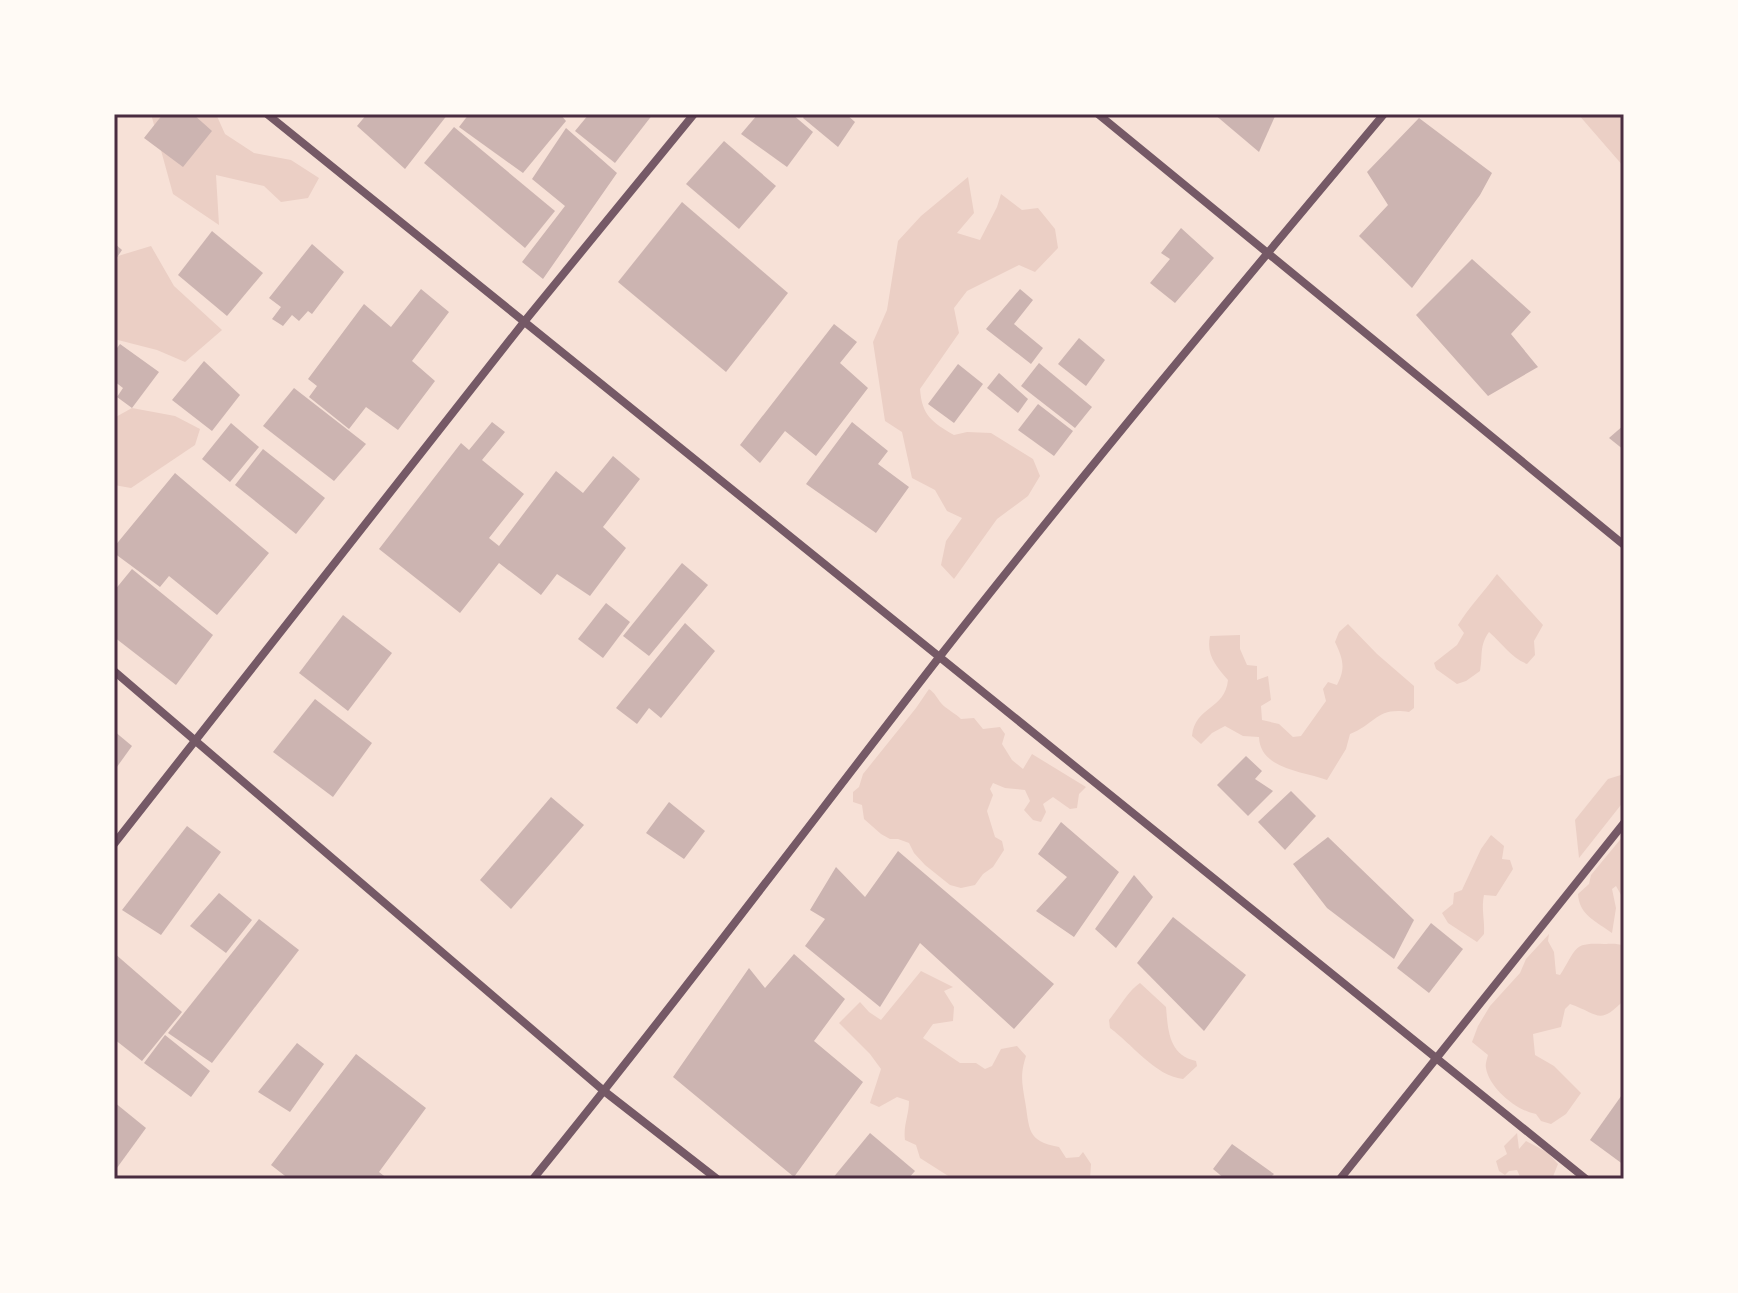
<svg xmlns="http://www.w3.org/2000/svg" width="1738" height="1293" font-family="'IBM Plex Sans',sans-serif">
  <style>
    .green { fill: #ebcfc5 }
    .building { fill: #ccb4b1 }
    .lines { fill: none; stroke-linecap: round; stroke-linejoin: round }
    .minor { stroke: #755966; stroke-width: 8 }
    .neatline { fill: none; stroke: #4a2c40; stroke-width: 3 }
  </style>
  <rect width="100%" height="100%" fill="#f7e1d7"/>
  <g class="green">
    <polygon points="151,114 216,114 225,134 254,153 291,160 319,178 308,198 281,202 264,186 216,175 219,225 173,194"/>
    <polygon points="1578,114 1624,114 1624,167"/>
    <path d="M968,177L974,213L957,233L980,240L997,207L1001,194L1022,210L1038,208L1055,229L1058,248L1035,272L1019,265L967,291L954,308L959,333L920,389C922,416 932,422 954,435L967,432L991,433L1033,459L1040,476L1028,496L997,519L954,579L941,565L946,541L962,518L947,511L935,490L912,478L902,432L885,421L873,342L887,310L898,241L921,216Z"/>
    <polygon points="151,246 174,286 222,330 185,362 157,350 114,339 114,278 118,256"/>
    <polygon points="132,408 175,416 200,429 195,445 131,488 114,485 114,418"/>
    <path d="M1497,574L1543,625L1534,641L1535,655L1527,664C1510,657 1503,644 1489,632C1479,646 1483,655 1480,671L1466,681L1457,684L1436,669L1434,663L1457,645L1464,633L1458,625C1469,607 1484,592 1497,574Z"/>
    <path d="M1348,624L1377,654L1414,686V708L1409,712C1376,707 1376,724 1350,734L1346,749L1327,780C1302,771 1260,769 1259,737L1243,736L1225,726L1212,733L1201,744L1192,736C1195,706 1225,710 1228,680C1216,666 1206,655 1210,636L1240,635V649L1247,665L1257,666V680L1268,676L1271,700L1261,706L1262,720L1279,724L1293,737L1301,736L1326,701L1323,689L1328,682L1337,685C1346,668 1343,659 1335,642L1339,632Z"/>
    <path d="M929,689C935,693 937,698 941,703C946,709 955,713 961,719L974,718L983,729L1000,727L1005,734L1002,744L1012,760L1023,769L1032,754L1086,787L1079,794L1077,808L1070,809L1053,797L1043,804L1046,812L1041,822L1033,820L1024,810L1030,801L1025,790L1005,788L993,783L990,789L993,795L987,811L995,837L1002,841L1004,850L993,867L983,874L975,885L961,888L950,885L925,865L914,853L909,843L898,839H890L881,834L864,819L862,805L853,802V792L859,787L863,774L916,708Z"/>
    <polygon points="1624,774 1624,801 1579,858 1575,820 1608,779"/>
    <path d="M1491,835L1504,846L1502,859L1510,860L1513,869L1496,896L1484,895C1481,909 1485,920 1484,934L1477,942L1448,923L1442,913L1453,904L1454,893L1462,890L1481,849Z"/>
    <path d="M1624,835V900L1616,886L1612,889L1616,908L1612,933C1597,922 1579,915 1578,894L1589,884L1591,875Z"/>
    <path d="M1549,934L1548,941L1554,952L1556,974L1560,975C1577,949 1572,942 1604,944C1612,944 1616,943 1624,946V966L1621,972L1624,975V1000C1599,1026 1599,1014 1570,1004L1565,1009L1561,1027L1533,1034L1535,1055L1554,1066L1581,1093L1566,1114L1551,1124L1541,1121L1536,1114C1517,1111 1489,1088 1486,1068C1485,1064 1487,1059 1488,1055L1472,1042L1478,1026L1490,1006L1520,973L1526,959Z"/>
    <path d="M921,971L953,987L944,991L954,1007L953,1021L933,1024L923,1038L960,1063H976L985,1069L992,1066L1001,1049L1017,1046L1026,1056C1020,1075 1022,1082 1025,1101C1030,1129 1026,1141 1059,1147L1066,1158L1079,1157L1083,1152L1091,1164L1090,1179H953L920,1158L916,1145L905,1140C903,1126 909,1115 909,1101L897,1097L879,1107L870,1103L881,1069L870,1054L839,1023L860,1002L869,1012L881,1020Z"/>
    <path d="M1140,983L1166,1007C1168,1031 1169,1055 1196,1061L1197,1066L1183,1079C1155,1076 1131,1043 1110,1028L1109,1020C1119,1008 1129,990 1140,983Z"/>
    <polygon points="1517,1133 1519,1149 1526,1141 1547,1152 1558,1164 1552,1179 1521,1179 1517,1170 1509,1171 1505,1175 1499,1171 1496,1161 1507,1154 1504,1146"/>
  </g>
  <g class="building">
    <polygon points="163,114 193,114 212,131 183,167 144,138"/>
    <polygon points="367,114 448,114 405,169 357,126"/>
    <polygon points="469,114 560,114 566,121 523,173 459,127"/>
    <polygon points="589,114 653,114 615,163 575,131"/>
    <polygon points="758,114 792,114 813,132 787,167 741,134"/>
    <polygon points="806,114 846,114 855,122 838,147 803,118"/>
    <polygon points="1214,114 1276,114 1259,152"/>
    <polygon points="1419,118 1492,173 1480,195 1412,288 1359,236 1388,205 1367,172"/>
    <polygon points="454,127 555,211 525,248 424,163"/>
    <polygon points="566,128 617,173 543,279 522,262 565,206 532,179"/>
    <polygon points="724,141 776,186 739,229 686,184"/>
    <polygon points="682,202 788,293 726,372 618,282"/>
    <polygon points="1181,228 1214,258 1175,303 1150,283 1170,259 1161,253"/>
    <polygon points="212,231 263,273 227,316 178,275"/>
    <polygon points="114,243 122,250 114,262"/>
    <polygon points="312,244 344,272 312,314 308,311 299,321 292,315 283,326 272,319 281,307 269,298"/>
    <polygon points="1472,259 1531,312 1511,334 1538,367 1488,396 1416,315"/>
    <polygon points="421,289 449,312 412,361 435,381 398,430 366,407 349,429 309,397 317,386 308,379 364,304 391,327"/>
    <polygon points="1020,289 1033,300 1014,324 1043,348 1031,364 986,329"/>
    <polygon points="834,324 857,342 840,363 868,388 816,456 785,431 760,463 740,445"/>
    <polygon points="1079,338 1105,360 1086,386 1058,364"/>
    <polygon points="120,344 159,372 132,408 117,397 123,388 114,381 114,352"/>
    <polygon points="204,361 240,395 212,431 172,400"/>
    <polygon points="1039,363 1092,407 1075,428 1021,386"/>
    <polygon points="958,364 983,384 954,423 928,404"/>
    <polygon points="999,373 1028,399 1018,413 987,388"/>
    <polygon points="294,388 366,444 334,481 263,426"/>
    <polygon points="1038,404 1073,431 1054,456 1018,430"/>
    <polygon points="492,422 505,432 482,460 524,494 489,538 499,546 556,471 583,493 613,456 640,479 603,527 626,548 590,596 557,574 541,595 499,563 460,613 379,549 461,443 469,450"/>
    <polygon points="852,422 888,451 878,464 909,487 876,533 806,484"/>
    <polygon points="231,423 259,447 230,482 202,459"/>
    <polygon points="1624,425 1624,450 1609,438"/>
    <polygon points="263,449 325,498 296,534 235,485"/>
    <polygon points="175,473 269,553 217,615 169,576 160,587 114,553 114,547"/>
    <polygon points="682,563 708,585 649,656 623,636"/>
    <polygon points="132,569 213,635 176,685 114,637 114,591"/>
    <polygon points="606,603 630,622 603,658 578,639"/>
    <polygon points="343,615 392,653 348,711 299,673"/>
    <polygon points="685,623 715,651 661,718 649,708 637,724 616,708"/>
    <polygon points="315,699 372,743 333,797 273,752"/>
    <polygon points="114,731 132,746 114,771"/>
    <polygon points="1246,756 1262,771 1255,779 1273,791 1248,816 1217,785"/>
    <polygon points="1291,791 1316,816 1285,850 1258,822"/>
    <polygon points="551,797 584,825 511,909 480,880"/>
    <polygon points="669,802 705,831 684,859 646,833"/>
    <polygon points="1061,822 1119,872 1074,937 1036,911 1067,877 1038,854"/>
    <polygon points="187,826 221,852 161,935 122,910"/>
    <polygon points="1328,837 1414,920 1394,959 1327,908 1293,864"/>
    <polygon points="898,851 1054,984 1014,1029 920,943 880,1007 805,946 825,919 810,910 836,867 865,897"/>
    <polygon points="1134,875 1153,897 1116,948 1095,929"/>
    <polygon points="219,893 252,920 226,953 190,926"/>
    <polygon points="1173,917 1246,975 1204,1031 1137,963"/>
    <polygon points="259,919 299,950 212,1063 168,1033"/>
    <polygon points="1431,923 1463,949 1429,993 1397,968"/>
    <polygon points="114,953 182,1012 142,1061 114,1039"/>
    <polygon points="794,954 845,999 814,1041 863,1082 794,1177 673,1077 749,968 765,988"/>
    <polygon points="165,1035 210,1071 191,1097 144,1063"/>
    <polygon points="297,1043 324,1064 290,1112 258,1092"/>
    <polygon points="356,1054 426,1108 379,1172 388,1179 289,1179 271,1165"/>
    <polygon points="1624,1092 1624,1165 1590,1140"/>
    <polygon points="114,1102 146,1128 114,1172"/>
    <polygon points="870,1133 915,1171 908,1179 832,1179"/>
    <polygon points="1232,1144 1274,1174 1269,1179 1225,1179 1213,1169"/>
  </g>
  <g class="lines">
    <g class="minor">
      <polyline points="267,114 1586,1179"/>
      <polyline points="1098,114 1624,545"/>
      <polyline points="114,671 604,1091 717,1179"/>
      <polyline points="114,844 524,322 694,114"/>
      <path d="M533,1179C671,1009 803,833 937,660C1082,475 1233,294 1384,114"/>
      <polyline points="1340,1179 1624,823"/>
    </g>
  </g>
  <rect width="1738" height="1293" fill="none" stroke="#fffaf5" stroke-width="232"/>
  <rect x="116" y="116" width="1506" height="1061" class="neatline"/>
</svg>
